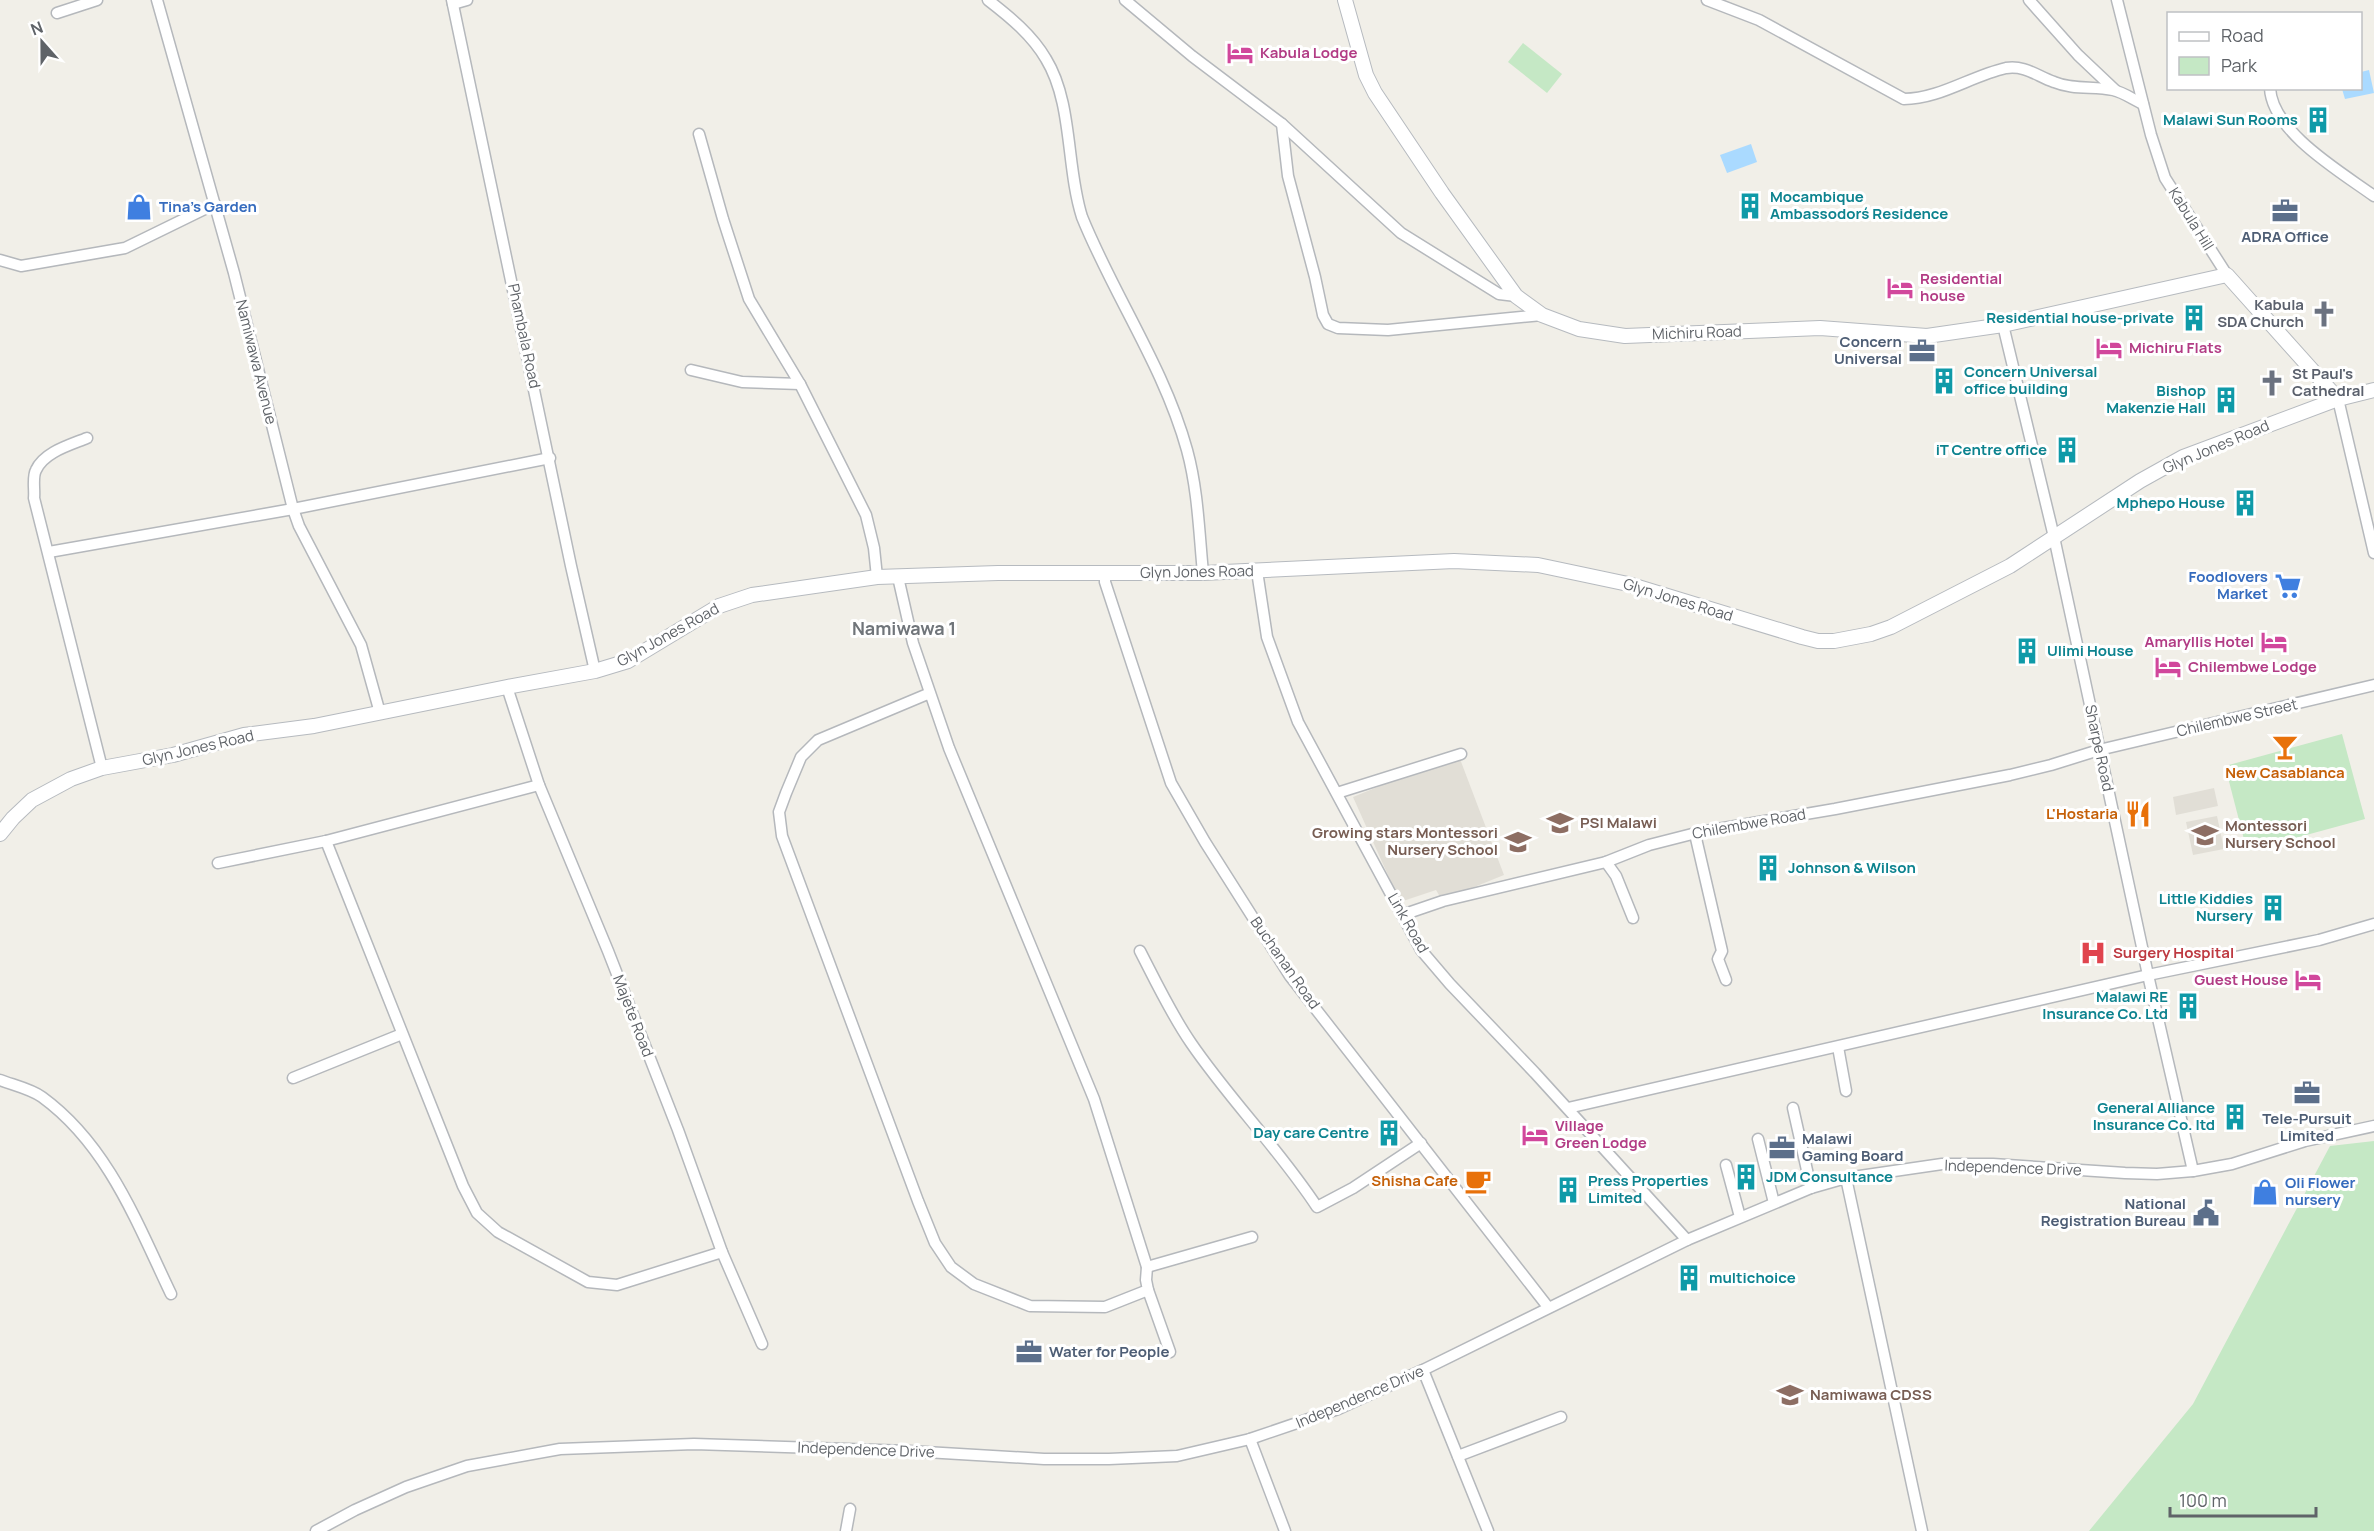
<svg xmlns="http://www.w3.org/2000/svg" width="2374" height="1531" font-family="Manrope,sans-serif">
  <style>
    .education { fill: #e1ded6 }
    .green { fill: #c5e8c5 }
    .water { fill: #aadaff }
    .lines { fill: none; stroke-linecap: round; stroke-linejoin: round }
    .street-casing { stroke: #b5b8bc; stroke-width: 13 }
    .secondary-casing { stroke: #b6babf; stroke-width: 16 }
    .street { stroke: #fff; stroke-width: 10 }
    .secondary { stroke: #fff; stroke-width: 14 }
    .labels { text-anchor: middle; stroke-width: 6; stroke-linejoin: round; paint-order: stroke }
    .hotel-label { font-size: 15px; font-weight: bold; fill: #b23c85; stroke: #fff; text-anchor: start }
    .culture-label { font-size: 15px; font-weight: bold; fill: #0d838f; stroke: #fff; text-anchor: end }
    .shop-label { font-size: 15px; font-weight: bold; fill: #366cbe; stroke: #fff; text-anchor: start }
    .street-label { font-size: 15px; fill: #5f6368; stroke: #fff }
    .service-label { font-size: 15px; font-weight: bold; fill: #4e5e75; stroke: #fff }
    .worship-label { font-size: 15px; font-weight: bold; fill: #5b616d; stroke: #fff; text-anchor: end }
    .food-label { font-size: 15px; font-weight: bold; fill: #c56008; stroke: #fff; text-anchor: end }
    .education-label { font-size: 15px; font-weight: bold; fill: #785e54; stroke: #fff; text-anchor: start }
    .health-label { font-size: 15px; font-weight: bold; fill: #be3a42; stroke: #fff; text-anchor: start }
    .quarter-label { font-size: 18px; font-weight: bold; fill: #70757a; stroke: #fff }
  </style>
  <rect width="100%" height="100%" fill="#f1efe8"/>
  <g class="education">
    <polygon points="1460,759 1504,875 1442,900 1436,890 1400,902 1353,797 1407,775"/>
    <polygon points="2214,788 2218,806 2176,815 2173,797"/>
    <polygon points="2217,816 2224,849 2193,855 2186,822"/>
  </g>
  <g class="green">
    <polygon points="1523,43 1562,74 1547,93 1508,62"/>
    <polygon points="2342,734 2365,819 2247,851 2225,766"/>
    <polygon points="2374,1141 2374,1531 2089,1531 2193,1404 2330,1146"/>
  </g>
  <g class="water">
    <polygon points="2369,70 2374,93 2345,99 2342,89 2360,88 2361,72"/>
    <polygon points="1751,144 1757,162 1727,173 1720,155"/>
  </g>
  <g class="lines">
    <g class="street-casing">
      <g id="street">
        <polyline points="157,0 234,273 293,509 299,526 361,645 380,713"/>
        <polyline points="452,0 571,566 595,671"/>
        <path d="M988,0C1010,17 1032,35 1046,59C1073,103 1066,167 1082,217C1114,296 1164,367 1187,450C1198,490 1199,532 1203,573"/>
        <polyline points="1125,0 1192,56 1282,124 1401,233 1499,294 1516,296"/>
        <path d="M1707,0L1759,20L1904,99C1939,99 1971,76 2006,68C2025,65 2037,76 2054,82C2073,90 2093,86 2113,90C2123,92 2134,100 2143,104"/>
        <polyline points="2029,0 2078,55 2115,90"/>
        <polyline points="2117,0 2151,135 2165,178 2227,275"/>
        <polyline points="453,4 467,0"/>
        <polyline points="57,13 97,0"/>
        <path d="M2270,88C2272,132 2341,172 2374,196"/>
        <polyline points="1282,124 1288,176 1315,277 1323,315 1328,324 1338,328 1388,330 1542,315"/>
        <polyline points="699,134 723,219 749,299 800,384 866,515 874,548 877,577"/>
        <polyline points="0,260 21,266 125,248 215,204"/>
        <polyline points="2003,325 2054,537 2148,975 2193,1171"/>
        <polyline points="691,370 742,382 800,384"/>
        <polyline points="2338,399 2374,553"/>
        <path d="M87,438C70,445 44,452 36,470C32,477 35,490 34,498L102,768"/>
        <polyline points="49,552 293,509 550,458"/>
        <polyline points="1257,571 1267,637 1298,722 1421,950 1450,984 1535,1073 1687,1240"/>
        <polyline points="1105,573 1105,582 1171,783 1205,842 1290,976 1548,1307"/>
        <polyline points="898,577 913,643 949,748 1094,1099 1147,1267 1146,1280 1148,1290 1105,1307 1030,1306 974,1284 951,1267 935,1243 918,1201 782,836 779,812 786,793 801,757 818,740 930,693"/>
        <polyline points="507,687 539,785 608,951 678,1130 722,1252 762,1344"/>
        <polyline points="1337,793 1461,754"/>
        <polyline points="1695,834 1722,951 1718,959 1726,980"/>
        <polyline points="326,841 463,1186 477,1213 498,1232 588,1282 617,1285 722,1252"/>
        <polyline points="1606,862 1616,876 1633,918"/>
        <polyline points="218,863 326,841 539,785"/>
        <polyline points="1402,915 1443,901 1606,862 1649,845 1700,832 1835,809 2010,775 2051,765 2099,750 2374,685"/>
        <path d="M1140,951C1156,982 1171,1014 1191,1043C1230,1100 1279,1149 1317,1207L1353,1188L1421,1143"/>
        <polyline points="1838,1047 1846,1091"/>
        <polyline points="293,1078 402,1034"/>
        <path d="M0,1080C13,1085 31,1089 42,1097C108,1145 137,1223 171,1294"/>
        <polyline points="1568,1108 2148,975 2319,940 2374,924"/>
        <polyline points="1793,1108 1811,1188"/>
        <polyline points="1758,1139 1774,1203"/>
        <polyline points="1726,1165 1740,1217"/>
        <polyline points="1846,1178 1922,1531"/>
        <polyline points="1147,1267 1252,1237"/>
        <polyline points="1148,1290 1170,1352"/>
        <polyline points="1423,1370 1488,1531"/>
        <polyline points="1250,1439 1285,1531"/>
        <polyline points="1458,1456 1561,1417"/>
        <polyline points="316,1531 355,1510 406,1487 467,1466 560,1449 694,1444 909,1451 1044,1459 1109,1459 1177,1456 1250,1439 1338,1409 1423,1370 1687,1240 1811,1188 1846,1178 1942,1164 1993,1164 2125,1173 2157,1174 2193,1171 2232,1164 2305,1141 2374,1126"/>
        <polyline points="846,1531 850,1509"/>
      </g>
    </g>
    <g class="secondary-casing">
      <g id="secondary">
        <polyline points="1345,0 1366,75 1375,93 1442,193 1516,296 1542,315 1579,329 1625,336 1820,328 1927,336 2003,325 2227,275 2338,399"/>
        <polyline points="0,834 13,818 32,800 71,779 102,768 173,755 244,735 314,726 507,687 595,671 628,661 719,606 752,595 877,577 998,573 1203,573 1454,561 1538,565 1628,584 1802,637 1818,641 1834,641 1871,634 1891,627 2010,566 2140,481 2183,457 2338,399 2374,390"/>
      </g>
    </g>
    <use href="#street" class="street"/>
    <use href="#secondary" class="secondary"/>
  </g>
  <defs>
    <g id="hotel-bare" transform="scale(2.07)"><path d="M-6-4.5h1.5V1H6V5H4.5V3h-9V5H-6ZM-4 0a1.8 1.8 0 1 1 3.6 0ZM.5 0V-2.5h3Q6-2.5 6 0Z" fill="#d1479c" stroke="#fff" stroke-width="2.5" paint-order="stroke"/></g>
    <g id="building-bare" transform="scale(2.07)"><path d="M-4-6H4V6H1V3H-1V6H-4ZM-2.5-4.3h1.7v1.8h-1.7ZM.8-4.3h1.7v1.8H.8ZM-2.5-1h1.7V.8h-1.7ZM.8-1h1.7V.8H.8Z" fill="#0f9aa8" stroke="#fff" stroke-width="2.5" paint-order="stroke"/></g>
    <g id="shop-bare" transform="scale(2.07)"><path d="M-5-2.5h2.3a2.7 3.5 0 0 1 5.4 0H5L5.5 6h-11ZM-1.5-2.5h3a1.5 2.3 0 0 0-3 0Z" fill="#3f7fe0" stroke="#fff" stroke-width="2.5" paint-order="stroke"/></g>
    <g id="office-bare" transform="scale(2.07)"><path d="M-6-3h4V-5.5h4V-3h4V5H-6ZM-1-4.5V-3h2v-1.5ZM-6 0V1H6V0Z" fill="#5c6f8a" stroke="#fff" stroke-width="2.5" paint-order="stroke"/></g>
    <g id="church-bare" transform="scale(2.07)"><path d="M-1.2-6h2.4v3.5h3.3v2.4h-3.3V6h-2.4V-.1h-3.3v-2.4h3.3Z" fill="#6b7280" stroke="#fff" stroke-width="2.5" paint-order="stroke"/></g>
    <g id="supermarket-bare" transform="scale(2.07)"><path d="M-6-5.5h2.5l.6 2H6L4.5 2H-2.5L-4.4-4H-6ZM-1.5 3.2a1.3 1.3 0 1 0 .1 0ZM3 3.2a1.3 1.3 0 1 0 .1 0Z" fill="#3f7fe0" stroke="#fff" stroke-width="2.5" paint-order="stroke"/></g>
    <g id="bar-bare" transform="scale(2.07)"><path d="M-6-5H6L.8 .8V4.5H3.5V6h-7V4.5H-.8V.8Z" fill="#e8710a" stroke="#fff" stroke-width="2.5" paint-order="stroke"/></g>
    <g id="restaurant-bare" transform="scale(2.07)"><path d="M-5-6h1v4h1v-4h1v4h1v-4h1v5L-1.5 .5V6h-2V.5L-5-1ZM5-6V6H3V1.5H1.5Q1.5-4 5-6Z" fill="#e8710a" stroke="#fff" stroke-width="2.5" paint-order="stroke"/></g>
    <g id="school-bare" transform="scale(2.07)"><path d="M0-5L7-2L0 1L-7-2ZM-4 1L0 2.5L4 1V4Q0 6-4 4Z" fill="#8d6e63" stroke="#fff" stroke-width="2.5" paint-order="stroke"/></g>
    <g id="hospital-bare" transform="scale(2.07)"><path d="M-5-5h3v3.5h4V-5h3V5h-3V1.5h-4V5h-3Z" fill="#e0444e" stroke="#fff" stroke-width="2.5" paint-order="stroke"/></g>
    <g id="cafe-bare" transform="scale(2.07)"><path d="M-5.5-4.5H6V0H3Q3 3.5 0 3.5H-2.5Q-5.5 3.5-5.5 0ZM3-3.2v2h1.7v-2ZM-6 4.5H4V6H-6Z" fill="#e8710a" stroke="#fff" stroke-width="2.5" paint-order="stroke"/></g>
    <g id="civic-bare" transform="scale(2.07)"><path d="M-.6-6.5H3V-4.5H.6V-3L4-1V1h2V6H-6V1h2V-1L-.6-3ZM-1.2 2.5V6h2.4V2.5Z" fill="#5c6f8a" stroke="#fff" stroke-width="2.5" paint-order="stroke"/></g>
  </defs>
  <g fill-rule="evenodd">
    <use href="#hotel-bare" x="1240" y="53"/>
    <use href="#building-bare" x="2318" y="120"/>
    <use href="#building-bare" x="1750" y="206"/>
    <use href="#shop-bare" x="139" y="207"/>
    <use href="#office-bare" x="2285" y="211"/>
    <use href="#hotel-bare" x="1900" y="288"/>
    <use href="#church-bare" x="2324" y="314"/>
    <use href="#building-bare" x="2194" y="318"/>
    <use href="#hotel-bare" x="2109" y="348"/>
    <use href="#office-bare" x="1922" y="351"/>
    <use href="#building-bare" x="1944" y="381"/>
    <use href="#church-bare" x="2272" y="383"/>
    <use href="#building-bare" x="2226" y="400"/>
    <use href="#building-bare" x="2067" y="450"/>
    <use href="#building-bare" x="2245" y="503"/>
    <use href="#supermarket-bare" x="2288" y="586"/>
    <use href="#hotel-bare" x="2274" y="642"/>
    <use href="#building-bare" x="2027" y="651"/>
    <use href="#hotel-bare" x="2168" y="667"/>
    <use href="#bar-bare" x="2285" y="747"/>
    <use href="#restaurant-bare" x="2138" y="814"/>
    <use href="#school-bare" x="1560" y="823"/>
    <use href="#school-bare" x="2205" y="835"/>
    <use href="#school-bare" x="1518" y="842"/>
    <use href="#building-bare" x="1768" y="868"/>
    <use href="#building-bare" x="2273" y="908"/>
    <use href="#hospital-bare" x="2093" y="953"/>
    <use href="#hotel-bare" x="2308" y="980"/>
    <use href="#building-bare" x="2188" y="1006"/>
    <use href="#office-bare" x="2307" y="1093"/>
    <use href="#building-bare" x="2235" y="1117"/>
    <use href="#building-bare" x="1389" y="1133"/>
    <use href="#hotel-bare" x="1535" y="1135"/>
    <use href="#office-bare" x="1782" y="1148"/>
    <use href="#building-bare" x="1746" y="1177"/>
    <use href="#cafe-bare" x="1478" y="1181"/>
    <use href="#building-bare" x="1568" y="1190"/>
    <use href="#shop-bare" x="2265" y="1192"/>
    <use href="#civic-bare" x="2206" y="1213"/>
    <use href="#building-bare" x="1689" y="1278"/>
    <use href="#office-bare" x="1029" y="1352"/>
    <use href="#school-bare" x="1790" y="1395"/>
  </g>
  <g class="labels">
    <g class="hotel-label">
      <text x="1260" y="58">Kabula Lodge</text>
      <text x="1920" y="284">Residential<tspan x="1920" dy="17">house</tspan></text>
      <text x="2129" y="353">Michiru Flats</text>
      <text x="2254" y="647" text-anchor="end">Amaryllis Hotel</text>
      <text x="2188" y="672">Chilembwe Lodge</text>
      <text x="2288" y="985" text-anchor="end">Guest House</text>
      <text x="1555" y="1131">Village<tspan x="1555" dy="17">Green Lodge</tspan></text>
    </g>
    <g class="culture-label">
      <text x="2298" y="125">Malawi Sun Rooms</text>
      <text x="1770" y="202" text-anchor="start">Mocambique<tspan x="1770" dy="17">Ambassodorś Residence</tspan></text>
      <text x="2174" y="323">Residential house-private</text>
      <text x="1964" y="377" text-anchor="start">Concern Universal<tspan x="1964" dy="17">office building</tspan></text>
      <text x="2206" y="396">Bishop<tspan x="2206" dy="17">Makenzie Hall</tspan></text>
      <text x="2047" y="455">iT Centre office</text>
      <text x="2225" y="508">Mphepo House</text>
      <text x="2047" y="656" text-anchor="start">Ulimi House</text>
      <text x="1788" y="873" text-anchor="start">Johnson &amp; Wilson</text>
      <text x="2253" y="904">Little Kiddies<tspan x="2253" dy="17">Nursery</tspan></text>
      <text x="2168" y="1002">Malawi RE<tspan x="2168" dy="17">Insurance Co. Ltd</tspan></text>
      <text x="2215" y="1113">General Alliance<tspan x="2215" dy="17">Insurance Co. ltd</tspan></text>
      <text x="1369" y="1138">Day care Centre</text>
      <text x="1766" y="1182" text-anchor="start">JDM Consultance</text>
      <text x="1588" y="1186" text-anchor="start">Press Properties<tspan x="1588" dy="17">Limited</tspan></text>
      <text x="1709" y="1283" text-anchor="start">multichoice</text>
    </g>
    <g class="shop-label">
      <text x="159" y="212">Tina's Garden</text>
      <text x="2268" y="582" text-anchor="end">Foodlovers<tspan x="2268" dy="17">Market</tspan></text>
      <text x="2285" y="1188">Oli Flower<tspan x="2285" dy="17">nursery</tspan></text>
    </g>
    <g class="street-label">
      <text transform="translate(2191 219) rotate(58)" y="5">Kabula Hill</text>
      <text transform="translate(1697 333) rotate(-2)" y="5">Michiru Road</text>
      <text transform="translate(524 336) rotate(78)" y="5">Phambala Road</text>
      <text transform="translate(256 362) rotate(76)" y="5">Namiwawa Avenue</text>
      <text transform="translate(2216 447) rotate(-23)" y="5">Glyn Jones Road</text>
      <text transform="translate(1197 572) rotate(-1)" y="5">Glyn Jones Road</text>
      <text transform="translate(1678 600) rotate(17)" y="5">Glyn Jones Road</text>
      <text transform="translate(668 635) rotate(-29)" y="5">Glyn Jones Road</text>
      <text transform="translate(2237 718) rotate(-13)" y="5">Chilembwe Street</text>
      <text transform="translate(198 748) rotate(-13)" y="5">Glyn Jones Road</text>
      <text transform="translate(2099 748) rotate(78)" y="5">Sharpe Road</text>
      <text transform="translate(1749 824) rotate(-10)" y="5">Chilembwe Road</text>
      <text transform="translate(1408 923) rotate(60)" y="5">Link Road</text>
      <text transform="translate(1285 963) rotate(55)" y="5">Buchanan Road</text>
      <text transform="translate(633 1016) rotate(69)" y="5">Majete Road</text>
      <text transform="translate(2013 1168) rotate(2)" y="5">Independence Drive</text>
      <text transform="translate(1360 1397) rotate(-23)" y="5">Independence Drive</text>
      <text transform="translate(866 1450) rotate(2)" y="5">Independence Drive</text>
    </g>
    <g class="service-label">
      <text x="2285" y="242">ADRA Office</text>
      <text x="1902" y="347" text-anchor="end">Concern<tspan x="1902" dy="17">Universal</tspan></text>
      <text x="2307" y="1124">Tele-Pursuit<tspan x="2307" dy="17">Limited</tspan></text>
      <text x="1802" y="1144" text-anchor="start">Malawi<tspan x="1802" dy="17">Gaming Board</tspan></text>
      <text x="2186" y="1209" text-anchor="end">National<tspan x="2186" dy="17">Registration Bureau</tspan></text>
      <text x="1049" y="1357" text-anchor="start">Water for People</text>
    </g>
    <g class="worship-label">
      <text x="2304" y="310">Kabula<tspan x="2304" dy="17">SDA Church</tspan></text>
      <text x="2292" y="379" text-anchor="start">St Paul's<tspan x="2292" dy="17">Cathedral</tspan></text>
    </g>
    <g class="food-label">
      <text x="2285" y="778" text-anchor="middle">New Casablanca</text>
      <text x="2118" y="819">L'Hostaria</text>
      <text x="1458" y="1186">Shisha Cafe</text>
    </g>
    <g class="education-label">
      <text x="1580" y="828">PSI Malawi</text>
      <text x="2225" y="831">Montessori<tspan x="2225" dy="17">Nursery School</tspan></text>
      <text x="1498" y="838" text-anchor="end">Growing stars Montessori<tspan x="1498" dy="17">Nursery School</tspan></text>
      <text x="1810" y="1400">Namiwawa CDSS</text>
    </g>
    <g class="health-label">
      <text x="2113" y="958">Surgery Hospital</text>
    </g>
    <g class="quarter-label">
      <text x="904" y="635">Namiwawa 1</text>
    </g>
  </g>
  <rect x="2167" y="12" width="195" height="78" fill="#ffffff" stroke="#bfc1c3" stroke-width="1.5"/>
  <rect x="2179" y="32" width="30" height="9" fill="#ffffff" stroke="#bfc1c3" stroke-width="1.5"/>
  <text x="2221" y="42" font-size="18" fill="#5f6368">Road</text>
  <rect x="2179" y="57" width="30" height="18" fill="#c5e8c5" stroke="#bfc1c3" stroke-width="1.5"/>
  <text x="2221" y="72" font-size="18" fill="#5f6368">Park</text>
  <g transform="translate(42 42) rotate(339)" stroke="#ffffff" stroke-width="4.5" paint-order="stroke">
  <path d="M0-4.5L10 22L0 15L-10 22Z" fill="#5f6368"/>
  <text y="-9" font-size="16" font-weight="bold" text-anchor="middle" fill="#5f6368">N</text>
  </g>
  <path d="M2170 1507v9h146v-9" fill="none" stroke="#5f6368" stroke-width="3"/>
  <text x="2179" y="1507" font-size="18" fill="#5f6368" stroke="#ffffff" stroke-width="4.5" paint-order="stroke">100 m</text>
</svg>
